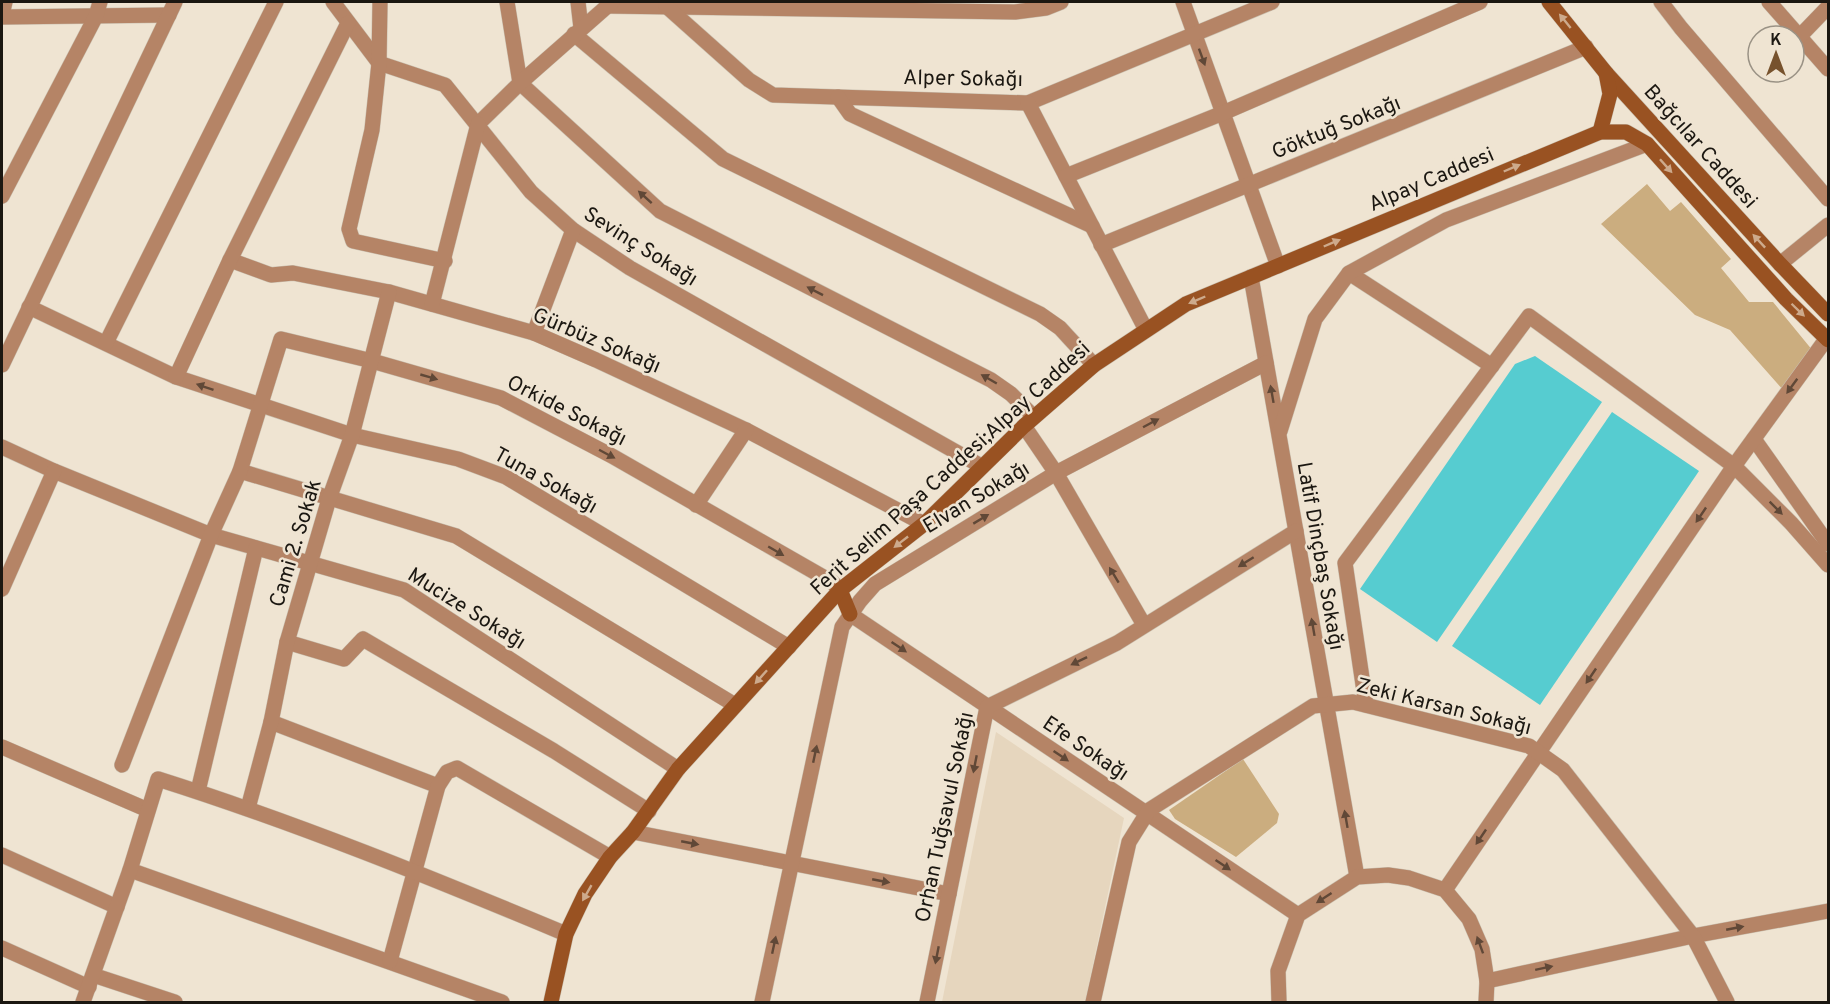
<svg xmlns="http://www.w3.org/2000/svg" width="1830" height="1004" font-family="Overpass,sans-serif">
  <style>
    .built { fill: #e6d6be }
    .green { fill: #cbad7f }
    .water { fill: #56ccd0 }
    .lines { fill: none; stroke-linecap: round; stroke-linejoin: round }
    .minor-casing { stroke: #c9bfaf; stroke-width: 16 }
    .tertiary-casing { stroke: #c9bfaf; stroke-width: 16 }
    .secondary-casing { stroke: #c9bfaf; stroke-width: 16 }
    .minor { stroke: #b58466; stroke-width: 15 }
    .tertiary { stroke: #b58466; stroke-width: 15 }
    .secondary { stroke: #995222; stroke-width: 15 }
    .oneway { fill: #cdaa8c }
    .oneway2 { fill: #604837 }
    .labels { text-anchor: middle; stroke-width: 5; stroke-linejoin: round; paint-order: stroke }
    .street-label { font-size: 21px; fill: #1b1711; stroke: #efe4d2 }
  </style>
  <rect width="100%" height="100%" fill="#efe4d2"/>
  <polygon class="built" points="996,732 1124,818 1085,1002 942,1002"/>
  <g class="green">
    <polygon points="1647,184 1670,211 1681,202 1731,259 1721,268 1749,302 1773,302 1813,351 1784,391 1730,330 1695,315 1601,224"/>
    <polygon points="1243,759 1279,814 1277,823 1236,857 1175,819 1169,810"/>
  </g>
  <g class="water">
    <polygon points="1535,356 1602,402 1437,642 1360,589 1515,364"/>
    <polygon points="1612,412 1699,471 1540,705 1452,646"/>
  </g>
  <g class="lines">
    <g class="minor-casing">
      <g id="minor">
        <polyline points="333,2 379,63 445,85 531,192 573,230 630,268 981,466"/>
        <polyline points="380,2 379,63 372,130 349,229 353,241 445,261"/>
        <polyline points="507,2 520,83 660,211 991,380 1011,394 1034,417"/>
        <polyline points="578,2 581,28"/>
        <polyline points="1183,2 1278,266"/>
        <polyline points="1661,2 1681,28 1828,199"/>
        <polyline points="1769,2 1828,69"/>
        <polyline points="607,6 1015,12 1046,8 1061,2"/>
        <polyline points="666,6 749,80 773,95 1028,103 1272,2"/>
        <polyline points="2,15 5,2"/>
        <polyline points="2,17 169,15"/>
        <polyline points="574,34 723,159 1040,314 1060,328 1094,365"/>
        <polyline points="1800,36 1828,7"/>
        <polyline points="838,97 850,114 1092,226"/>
        <polyline points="1028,103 1146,330"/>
        <polyline points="478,124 520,83 612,2"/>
        <polyline points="1066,176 1223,113 1480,2"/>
        <polyline points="2,196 96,16 100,2"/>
        <polyline points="1101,245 1586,47"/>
        <polyline points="230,260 271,275 293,273 389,292 534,333 596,360 746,430 924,524"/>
        <polyline points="1780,264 1828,225"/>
        <polyline points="1349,273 1492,366"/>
        <polyline points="1251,277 1357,877"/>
        <polyline points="432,304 478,124"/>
        <polyline points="29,307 176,377 352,435 458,459 506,477 789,647"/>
        <polyline points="534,333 573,230"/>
        <polyline points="106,343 276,2"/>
        <polyline points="176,377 230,260 348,23"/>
        <polyline points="1024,426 1056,473 1144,625"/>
        <polyline points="1280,431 1315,319 1349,273 1446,220 1647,144"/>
        <polyline points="1754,439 1828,544"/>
        <polyline points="2,447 54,471 211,535 404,590 678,769"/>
        <polyline points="240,471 456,536 735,705"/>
        <polyline points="696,505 746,430"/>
        <polyline points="2,589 54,471"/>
        <polyline points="850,614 1298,915"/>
        <polyline points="287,642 344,659 363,639 554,751 649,811"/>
        <polyline points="1366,705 1345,563 1529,316 1734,466 1791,523 1828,565"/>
        <polyline points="271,722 438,786"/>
        <polyline points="2,747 148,810"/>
        <polyline points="122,765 211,535 240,471 281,339 372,361 501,398 612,456 832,582 840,590"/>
        <polyline points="198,791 256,548"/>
        <polyline points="248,808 271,722 287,642 329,499 352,435 389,292"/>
        <polyline points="633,832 949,894"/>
        <polyline points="2,855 117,907"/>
        <polyline points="130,870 502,1002"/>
        <polyline points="1445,890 1734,466 1827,338"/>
        <polyline points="2,948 89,987"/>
        <polyline points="390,961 438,786 447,772 457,768 610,857"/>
        <polyline points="93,975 175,1002"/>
        <polyline points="1487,981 1693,936 1828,911"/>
        <path d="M83,1002L130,870L158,779C297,823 432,878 566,934"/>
        <polyline points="762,1002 842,627 860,601 875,584 1056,473 1266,363"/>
        <polyline points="927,1002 987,707 1117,643 1296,531"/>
        <polyline points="1093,1002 1129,842 1149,810 1313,706 1353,702 1529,746 1563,770 1693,936 1727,1002"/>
        <polyline points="1279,1002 1278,971 1298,915 1357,877 1388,875 1409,878 1445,890 1469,919 1482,949 1487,981 1486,1002"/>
      </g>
    </g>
    <g class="tertiary-casing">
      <polyline id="tertiary" points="2,365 175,2"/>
    </g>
    <g class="secondary-casing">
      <g id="secondary">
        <polyline points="1549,2 1606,73 1780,264 1828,314"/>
        <polyline points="1600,132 1610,94 1606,73"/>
        <polyline points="840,590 850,614"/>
        <polyline points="551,1002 566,934 585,894 610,857 633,832 678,769 831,600 840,590 924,524 1024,426 1094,365 1186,304 1600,132 1626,132 1647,144 1786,299 1828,340"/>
      </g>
    </g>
    <use href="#minor" class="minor"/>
    <use href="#tertiary" class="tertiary"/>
    <use href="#secondary" class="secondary"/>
  </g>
  <defs><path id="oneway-solid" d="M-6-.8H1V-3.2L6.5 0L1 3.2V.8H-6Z" transform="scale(1.5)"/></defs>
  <g class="oneway">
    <use href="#oneway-solid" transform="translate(1565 21) rotate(-129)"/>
    <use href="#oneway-solid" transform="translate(1666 166) rotate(48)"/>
    <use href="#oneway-solid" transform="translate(1512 168) rotate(-23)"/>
    <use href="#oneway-solid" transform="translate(1759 241) rotate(-133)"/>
    <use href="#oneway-solid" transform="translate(1332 243) rotate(-23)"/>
    <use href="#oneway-solid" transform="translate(1197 300) rotate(157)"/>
    <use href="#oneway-solid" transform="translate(1798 310) rotate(44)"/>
    <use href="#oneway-solid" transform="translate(901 542) rotate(142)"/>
    <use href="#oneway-solid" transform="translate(761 677) rotate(132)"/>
    <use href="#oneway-solid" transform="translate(587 893) rotate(120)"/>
  </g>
  <g class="oneway2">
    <use href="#oneway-solid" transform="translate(1202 57) rotate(70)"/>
    <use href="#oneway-solid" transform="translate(645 197) rotate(-138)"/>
    <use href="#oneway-solid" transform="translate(815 291) rotate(-153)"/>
    <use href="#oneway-solid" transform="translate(429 377) rotate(16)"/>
    <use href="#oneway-solid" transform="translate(989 379) rotate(-150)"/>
    <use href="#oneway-solid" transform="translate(1792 386) rotate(126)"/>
    <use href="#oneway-solid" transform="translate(205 387) rotate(-161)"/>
    <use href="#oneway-solid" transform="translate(1272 394) rotate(-100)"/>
    <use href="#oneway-solid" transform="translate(1151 423) rotate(-28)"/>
    <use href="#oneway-solid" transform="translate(607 454) rotate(28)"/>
    <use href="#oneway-solid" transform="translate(1776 508) rotate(45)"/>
    <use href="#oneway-solid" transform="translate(1701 515) rotate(124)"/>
    <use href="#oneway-solid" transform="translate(981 519) rotate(-31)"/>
    <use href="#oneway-solid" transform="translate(776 551) rotate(30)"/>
    <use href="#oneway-solid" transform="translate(1246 562) rotate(148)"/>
    <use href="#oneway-solid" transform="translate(1114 575) rotate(-121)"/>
    <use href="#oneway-solid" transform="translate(1313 627) rotate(-100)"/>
    <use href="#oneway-solid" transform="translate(899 647) rotate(34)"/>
    <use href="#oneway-solid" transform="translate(1079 661) rotate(154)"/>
    <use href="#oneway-solid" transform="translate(1591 676) rotate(124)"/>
    <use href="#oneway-solid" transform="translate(815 754) rotate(-78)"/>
    <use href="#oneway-solid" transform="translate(1061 756) rotate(34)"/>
    <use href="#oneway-solid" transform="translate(975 764) rotate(101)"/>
    <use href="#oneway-solid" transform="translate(1346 819) rotate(-100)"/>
    <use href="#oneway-solid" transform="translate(1481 837) rotate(124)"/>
    <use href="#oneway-solid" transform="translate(690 843) rotate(11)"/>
    <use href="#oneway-solid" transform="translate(1223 865) rotate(34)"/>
    <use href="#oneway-solid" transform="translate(881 881) rotate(11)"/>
    <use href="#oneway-solid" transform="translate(1324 898) rotate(147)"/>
    <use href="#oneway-solid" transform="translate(1735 928) rotate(-11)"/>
    <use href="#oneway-solid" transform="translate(774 945) rotate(-78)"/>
    <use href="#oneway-solid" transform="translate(1480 945) rotate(-110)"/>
    <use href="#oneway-solid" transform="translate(937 955) rotate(101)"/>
    <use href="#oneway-solid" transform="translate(1544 968) rotate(-12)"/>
  </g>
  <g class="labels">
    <g class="street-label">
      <text transform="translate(963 78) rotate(1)" y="7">Alper Sokağı</text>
      <text transform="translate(1336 127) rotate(-22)" y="7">Göktuğ Sokağı</text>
      <text transform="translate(1701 146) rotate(48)" y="7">Bağcılar Caddesi</text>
      <text transform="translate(1431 179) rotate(-23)" y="7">Alpay Caddesi</text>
      <text transform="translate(641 246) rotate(32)" y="7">Sevinç Sokağı</text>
      <text transform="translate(597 340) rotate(23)" y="7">Gürbüz Sokağı</text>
      <text transform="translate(567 410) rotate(27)" y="7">Orkide Sokağı</text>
      <text transform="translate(950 468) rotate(-42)" y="7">Ferit Selim Paşa Caddesi;Alpay Caddesi</text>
      <text transform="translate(546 480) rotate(29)" y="7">Tuna Sokağı</text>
      <text transform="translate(976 497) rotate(-31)" y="7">Elvan Sokağı</text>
      <text transform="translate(295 543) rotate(-73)" y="7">Cami 2. Sokak</text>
      <text transform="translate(1321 556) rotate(80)" y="7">Latif Dinçbaş Sokağı</text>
      <text transform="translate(467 608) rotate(32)" y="7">Mucize Sokağı</text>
      <text transform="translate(1444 706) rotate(14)" y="7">Zeki Karsan Sokağı</text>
      <text transform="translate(1086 748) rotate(34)" y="7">Efe Sokağı</text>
      <text transform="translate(944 817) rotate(-78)" y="7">Orhan Tuğsavul Sokağı</text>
    </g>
  </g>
  <rect width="1830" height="1004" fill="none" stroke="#1b1711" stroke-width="6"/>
  <g transform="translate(1776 54)"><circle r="28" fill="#efe4d2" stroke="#9a9285" stroke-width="1.5"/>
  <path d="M0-4.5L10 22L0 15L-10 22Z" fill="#77522d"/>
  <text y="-9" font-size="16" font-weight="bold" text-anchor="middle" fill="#1b1711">K</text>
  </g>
</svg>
